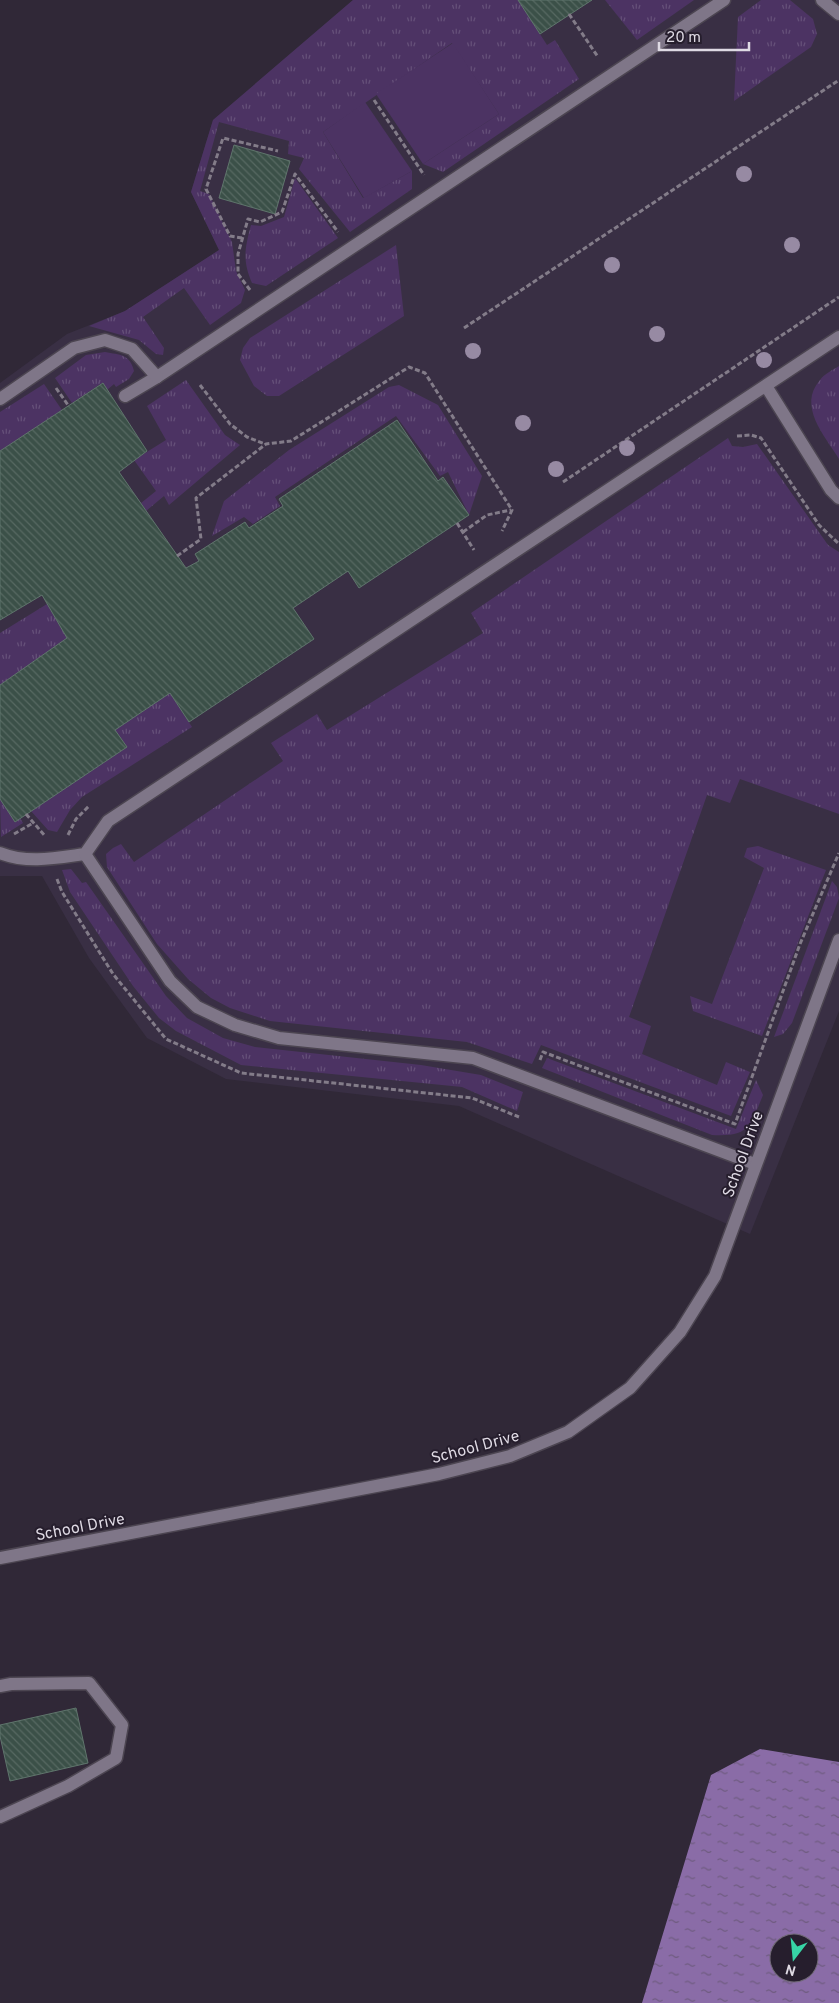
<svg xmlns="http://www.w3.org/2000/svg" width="839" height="2003" font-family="Overpass,sans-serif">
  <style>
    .built { fill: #392f44 }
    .grass { fill: url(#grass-tufts) }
    .green { fill: #4c3363 }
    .water { fill: url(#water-ripples); fill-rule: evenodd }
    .building { fill: url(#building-back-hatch); stroke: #5f756c }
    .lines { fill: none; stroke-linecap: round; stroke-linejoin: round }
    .lane-casing { stroke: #4c4551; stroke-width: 15 }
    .path { stroke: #837c89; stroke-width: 3; stroke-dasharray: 5 2.5; stroke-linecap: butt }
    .lane { stroke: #7f7688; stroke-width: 12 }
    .tree { fill: #978aa3 }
    .labels { text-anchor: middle; stroke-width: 4; stroke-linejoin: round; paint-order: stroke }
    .street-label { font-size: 16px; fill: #dfdae4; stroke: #261e2d }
  </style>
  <defs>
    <pattern id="grass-tufts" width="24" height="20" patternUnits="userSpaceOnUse" patternTransform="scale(1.25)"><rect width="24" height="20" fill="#4c3363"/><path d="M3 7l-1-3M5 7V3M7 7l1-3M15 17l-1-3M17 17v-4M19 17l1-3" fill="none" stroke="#655079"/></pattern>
    <pattern id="water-ripples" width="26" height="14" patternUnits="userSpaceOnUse" patternTransform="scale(1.25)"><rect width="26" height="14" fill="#8a6ca7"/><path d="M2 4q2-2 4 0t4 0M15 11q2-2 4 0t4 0" fill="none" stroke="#6e5b7f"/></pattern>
    <pattern id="building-back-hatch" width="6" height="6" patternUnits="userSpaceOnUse" patternTransform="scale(1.25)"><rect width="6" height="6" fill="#3b5048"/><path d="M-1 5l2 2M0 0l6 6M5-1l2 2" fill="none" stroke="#576962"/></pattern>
  </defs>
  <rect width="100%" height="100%" fill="#302837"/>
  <polygon class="built" points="353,0 839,0 839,1011 750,1234 459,1106 226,1079 147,1038 89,958 42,876 0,876 0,383 67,334 125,311 219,250 191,192 213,120"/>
  <g class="grass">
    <polygon points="353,0 518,0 547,45 555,40 579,79 443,172 423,164 499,114 452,43 323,132 363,198 412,171 412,189 350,232 299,169 304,158 288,154 289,141 219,122 200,191 209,194 232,242 236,271 245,290 241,303 210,325 184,288 143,317 164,348 163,355 156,354 139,340 89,326 125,311 219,250 191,192 213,120"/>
    <polygon points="605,0 694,0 637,40"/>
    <polygon points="761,0 790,0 813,19 817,34 811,47 734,101 738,17"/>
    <path d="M295,178L338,238L266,286L252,283C242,260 245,248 251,225L261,226L284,217Z"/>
    <polygon points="396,245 404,316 279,396 267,396 254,386 240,360 243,348 250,338"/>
    <path d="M105,352C120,355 130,354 134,371L129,379L116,387L114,384L107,390L102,383L72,403L55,378L86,355Z"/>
    <path d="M839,366V459C825,436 797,406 820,380C824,374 833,370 839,366Z"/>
    <polygon points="186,380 225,435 240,445 169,505 164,496 146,511 141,503 156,491 134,460 166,440 147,406"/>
    <polygon points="44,384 62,410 0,451 0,412"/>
    <polygon points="399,385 438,405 482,476 469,515 448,472 440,476 396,416 275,497 280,506 253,524 244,517 212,536 224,501 289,450 389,387"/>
    <polygon points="728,438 732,446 743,447 757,444 828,545 839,552 839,814 740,779 730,803 707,795 629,1017 651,1026 642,1054 717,1085 726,1062 750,1072 731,1116 541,1045 532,1064 467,1042 270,1021 230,1008 211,998 188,979 157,944 107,867 106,854 113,848 121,844 134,862 283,761 271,743 317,714 327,730 483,633 471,613"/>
    <polygon points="47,604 67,638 0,685 0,633"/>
    <polygon points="170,693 192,727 82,797 70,810 57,832 48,830 31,811 127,747 115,730"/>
    <polygon points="0,799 15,821 20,818 23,823 1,837"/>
    <polygon points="758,846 826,870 762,1036 693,1011 690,996 712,1004 764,868 744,857 747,848"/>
    <polygon points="71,869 82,883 86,882 166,996 187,1018 223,1038 255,1047 421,1065 481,1075 523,1092 517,1111 462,1087 241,1065 176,1031 159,1018 133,986 70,892 62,870"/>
    <polygon points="832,881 837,887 839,898 792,1023 783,1034 774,1037"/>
    <path d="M547,1058L736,1129L756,1080L763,1095C750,1126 750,1137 712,1135L542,1068Z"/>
  </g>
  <g class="green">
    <polygon points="453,43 499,114 423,164 376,94"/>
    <polygon points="365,102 412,171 364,198 323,132"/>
  </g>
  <path class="water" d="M760,1749L839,1762V2003H642L711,1775ZM779,1943H809V1973H779Z"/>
  <g class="building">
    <polygon points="518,0 592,0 540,34"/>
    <polygon points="234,145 290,161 275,214 219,198"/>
    <polygon points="103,383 147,451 119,472 186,568 199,561 195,554 245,522 249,528 283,506 279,499 397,420 438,481 443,477 469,515 359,588 348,571 293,608 314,639 189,722 170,693 115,730 127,747 15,822 0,799 0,685 67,638 42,595 0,620 0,451"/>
    <polygon points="76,1708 88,1763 10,1781 0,1736 0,1725"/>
  </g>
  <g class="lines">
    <g class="lane-casing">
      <g id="lane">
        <polyline points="822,0 839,14"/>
        <polyline points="766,386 831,490 839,498"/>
        <polyline points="125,396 157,377 724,0"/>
        <polyline points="0,399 74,348 105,340 132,349 157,377"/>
        <path d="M0,853C28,864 56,858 85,854L108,821L839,337"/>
        <polyline points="85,854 170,981 197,1007 235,1025 279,1038 473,1058 755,1164"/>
        <polyline points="0,1558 439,1474 510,1456 568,1432 630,1388 680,1332 715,1276 839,940"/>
        <polyline points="0,1686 11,1684 89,1683 122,1725 116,1758 68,1786 0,1817"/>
      </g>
    </g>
    <g class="path">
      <polyline points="569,14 598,57"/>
      <polyline points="374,100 424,175"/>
      <polyline points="242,238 230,236 206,189 223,138 278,151"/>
      <polyline points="250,290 238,274 238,254 248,219 260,222 282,212 295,174 338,232"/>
      <polyline points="464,328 839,80"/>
      <polyline points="200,385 230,424 247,437 265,444"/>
      <polyline points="56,388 68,405"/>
      <polyline points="737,436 751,435 761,438 819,525 839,544"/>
      <polyline points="563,482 839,297"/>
      <polyline points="457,523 474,550"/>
      <polyline points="463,532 487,515 511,510"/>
      <polyline points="177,556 201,539 196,498 266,444 291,441 409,367 425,373 512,510 502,531"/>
      <polyline points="26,814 45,836"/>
      <polyline points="14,834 33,823"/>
      <polyline points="68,835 76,819 89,806"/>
      <polyline points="57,879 62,892 113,974 166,1039 241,1073 472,1098 519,1117"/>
      <polyline points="540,1060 543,1052 735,1124 800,944 839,853"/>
    </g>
    <use href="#lane" class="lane"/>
  </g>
  <g class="tree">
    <circle cx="744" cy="174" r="8"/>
    <circle cx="792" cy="245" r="8"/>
    <circle cx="612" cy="265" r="8"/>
    <circle cx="657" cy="334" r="8"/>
    <circle cx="473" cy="351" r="8"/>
    <circle cx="764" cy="360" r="8"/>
    <circle cx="523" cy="423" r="8"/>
    <circle cx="627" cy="448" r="8"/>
    <circle cx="556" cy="469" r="8"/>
  </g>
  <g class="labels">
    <g class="street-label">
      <text transform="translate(742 1154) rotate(-70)" y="6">School Drive</text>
      <text transform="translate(475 1446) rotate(-15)" y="6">School Drive</text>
      <text transform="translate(80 1526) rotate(-11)" y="6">School Drive</text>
    </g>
  </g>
  <g transform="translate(794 1958) rotate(196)"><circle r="24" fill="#261e2d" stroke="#706976"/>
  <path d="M0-4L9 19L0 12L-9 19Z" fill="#37d4a6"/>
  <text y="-8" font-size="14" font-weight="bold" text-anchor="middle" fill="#dfdae4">N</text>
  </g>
  <path d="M659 42v8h90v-8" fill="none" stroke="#dfdae4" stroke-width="2.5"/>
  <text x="666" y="42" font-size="15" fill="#dfdae4" stroke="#261e2d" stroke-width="4" paint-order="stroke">20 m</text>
</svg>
